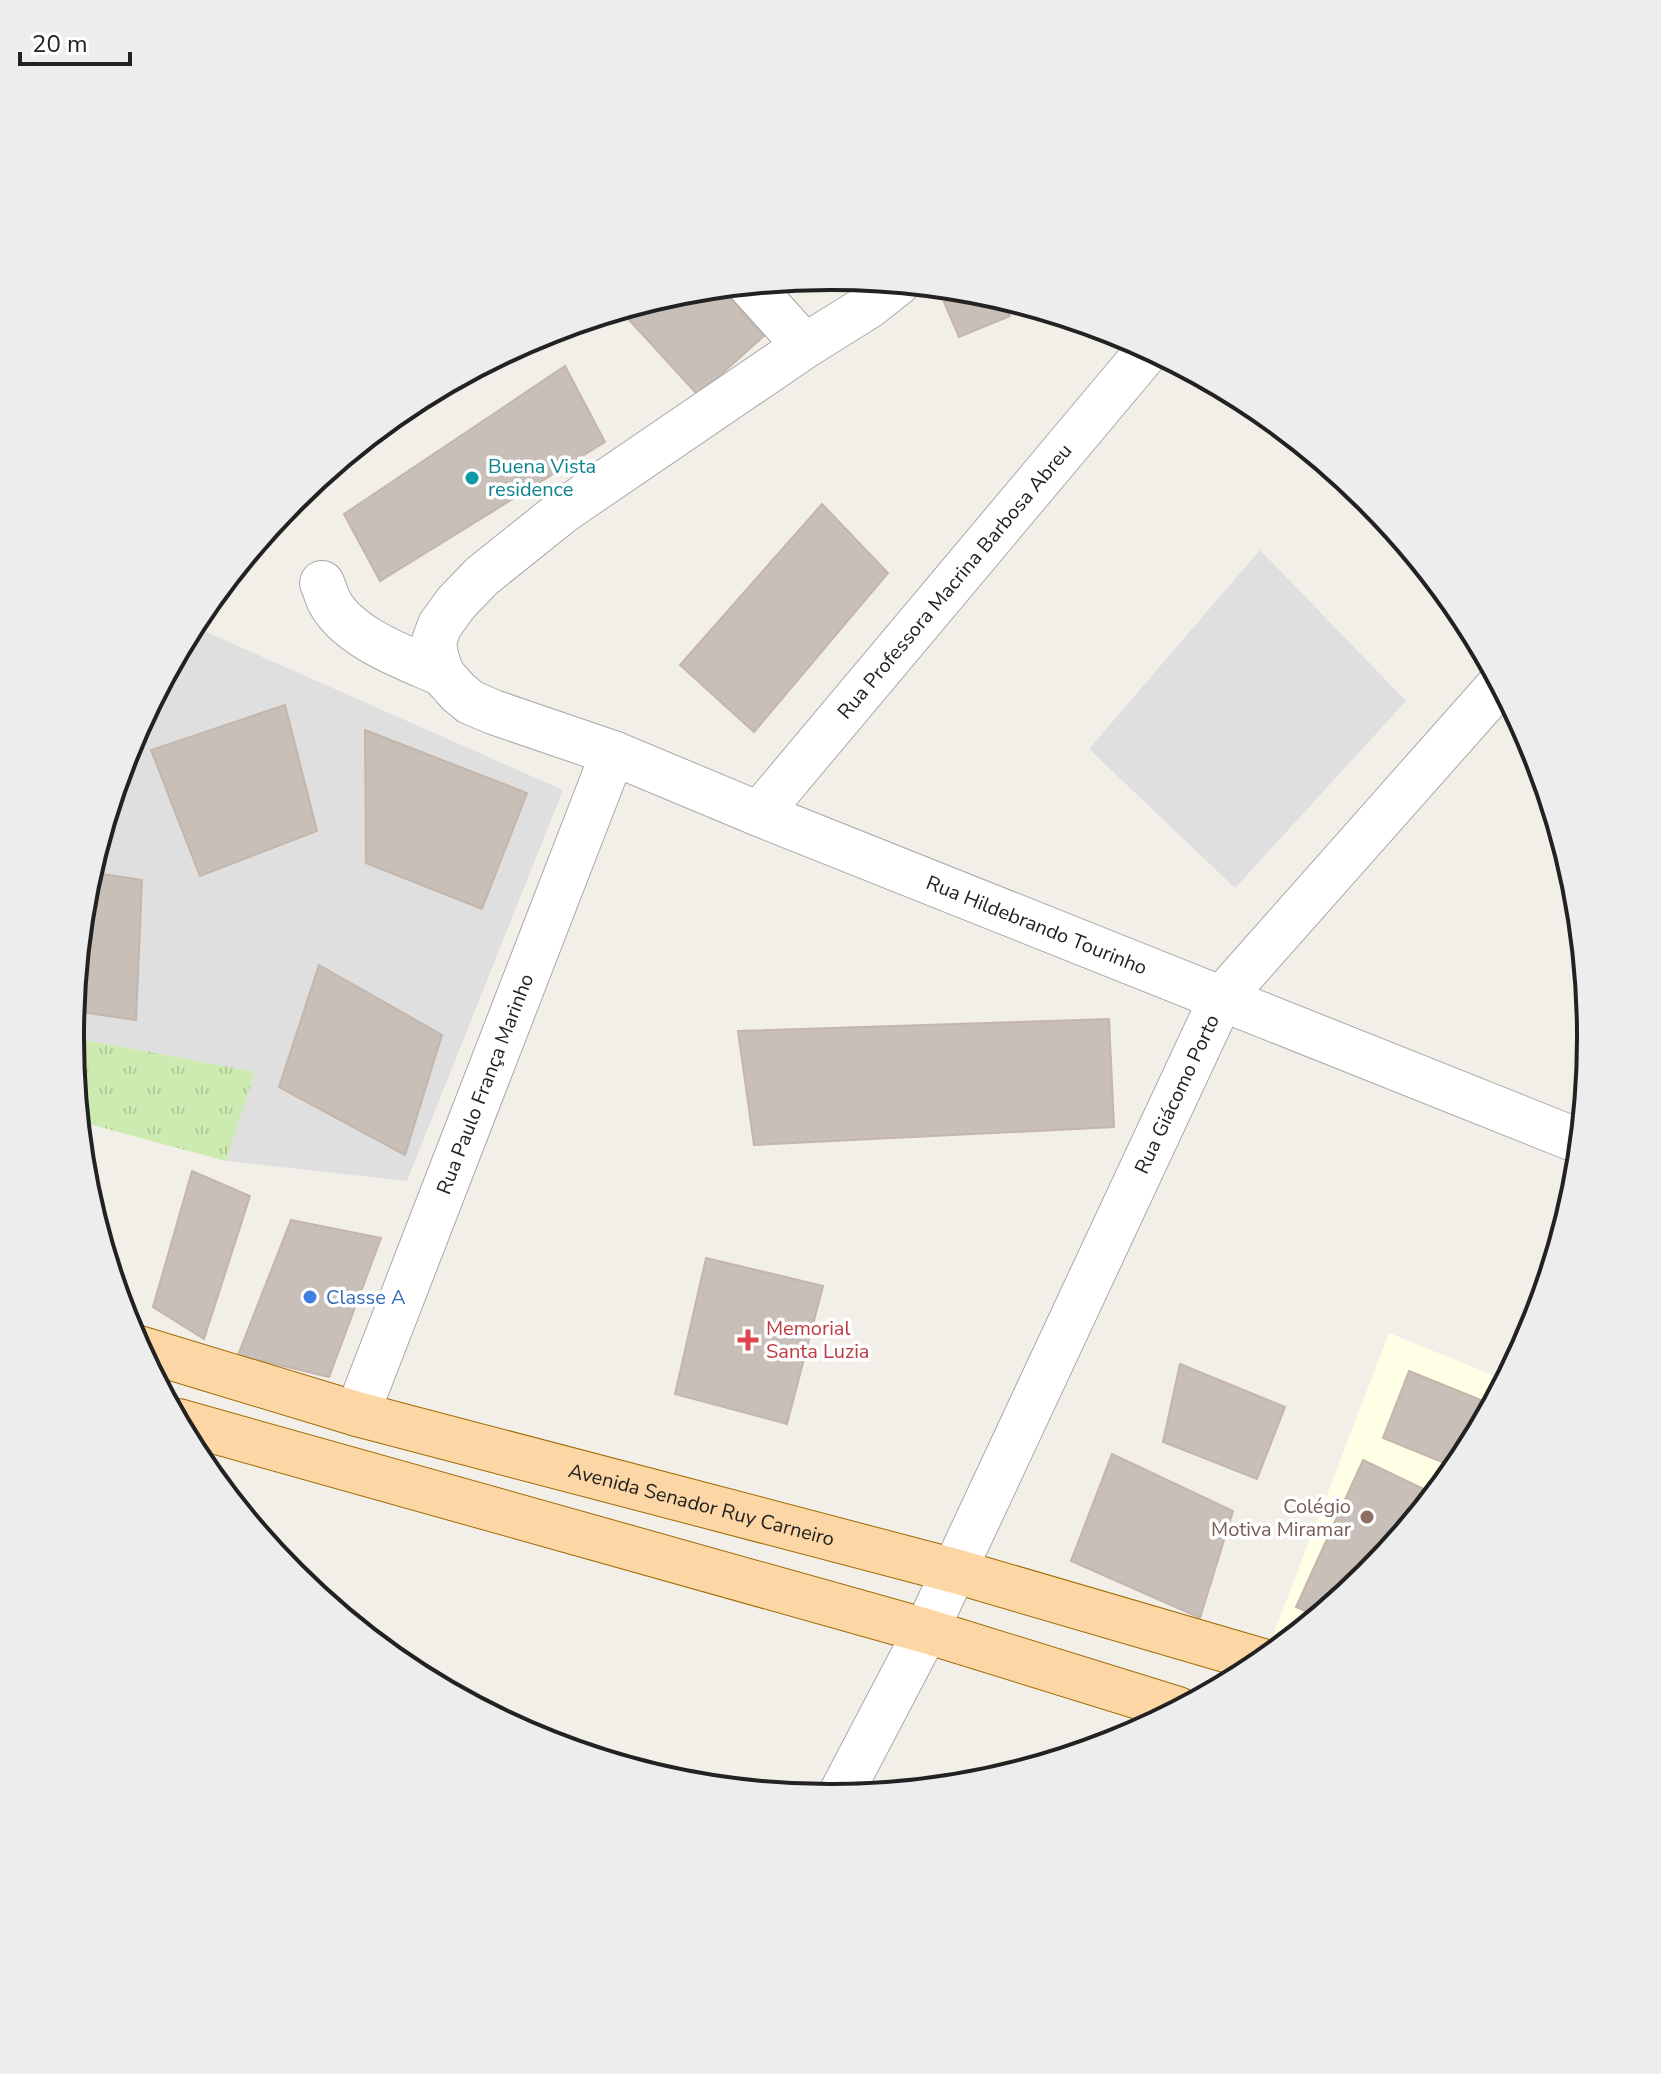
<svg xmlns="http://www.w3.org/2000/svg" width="1661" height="2074" font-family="'Nunito Sans',sans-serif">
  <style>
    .residential { fill: #e0dfdf }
    .education { fill: #ffffe5 }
    .grass { fill: url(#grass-tufts) }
    .building { fill: #c7bfb8; stroke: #c4b6ab; stroke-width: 2 }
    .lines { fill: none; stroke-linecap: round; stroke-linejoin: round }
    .minor-casing { stroke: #a9a9a9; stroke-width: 46 }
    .major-casing { stroke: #a06b00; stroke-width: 46 }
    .minor { stroke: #fff; stroke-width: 44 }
    .major { stroke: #fcd6a4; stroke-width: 44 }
    .culture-dot { fill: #0f9aa8; stroke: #fff; stroke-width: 3 }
    .shop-dot { fill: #3f7fe0; stroke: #fff; stroke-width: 3 }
    .health-dot { fill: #e0444e; stroke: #fff; stroke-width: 3 }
    .education-dot { fill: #8d6e63; stroke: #fff; stroke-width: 3 }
    .labels { text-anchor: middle; stroke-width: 7; stroke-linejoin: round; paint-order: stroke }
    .culture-label { font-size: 20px; fill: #0d838f; stroke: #fff; text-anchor: start }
    .street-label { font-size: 20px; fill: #222; stroke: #fff }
    .shop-label { font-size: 20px; fill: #366cbe; stroke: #fff; text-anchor: start }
    .health-label { font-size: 20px; fill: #be3a42; stroke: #fff; text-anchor: start }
    .education-label { font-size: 20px; fill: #785e54; stroke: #fff; text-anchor: end }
    .rim { fill: none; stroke: #222; stroke-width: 4 }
  </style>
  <defs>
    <pattern id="grass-tufts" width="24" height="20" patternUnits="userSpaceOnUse" patternTransform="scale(2)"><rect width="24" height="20" fill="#cdebb0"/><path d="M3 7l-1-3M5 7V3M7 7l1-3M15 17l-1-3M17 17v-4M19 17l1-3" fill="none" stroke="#b0c997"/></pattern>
  </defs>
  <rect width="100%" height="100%" fill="#f2efe9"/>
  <g class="residential">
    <polygon points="1365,497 1369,500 1419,561 1360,503"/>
    <polygon points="1260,550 1406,701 1235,888 1089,749"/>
    <polygon points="204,631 563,790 407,1181 226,1161 254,1072 70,1037 85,888 128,746 181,646"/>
  </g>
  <polygon class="education" points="1389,1333 1505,1380 1463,1460 1368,1575 1286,1643 1272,1638"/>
  <polygon class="grass" points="70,1037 255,1072 226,1161 78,1121"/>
  <g class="building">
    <polygon points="720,287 764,336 698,395 620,310 683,291"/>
    <polygon points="971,290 1002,298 1010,316 959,337 944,302"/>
    <polygon points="1014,302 1039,309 1016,314"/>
    <polygon points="565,366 605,442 380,581 344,514"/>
    <polygon points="822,504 888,573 754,732 680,665"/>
    <polygon points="285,705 317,831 200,876 151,750"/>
    <polygon points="365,730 527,793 482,909 366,863"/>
    <polygon points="90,872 142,880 136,1020 73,1011 85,888"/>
    <polygon points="319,965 442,1035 405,1155 279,1087"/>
    <polygon points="1109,1019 1114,1127 754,1145 738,1031"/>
    <polygon points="192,1171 250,1196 204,1339 153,1307"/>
    <polygon points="291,1220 381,1238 329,1377 238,1355"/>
    <polygon points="706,1258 823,1286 787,1424 675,1394"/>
    <polygon points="1180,1364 1285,1407 1257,1479 1163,1442"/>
    <polygon points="1409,1371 1481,1400 1454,1467 1383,1438"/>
    <polygon points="1112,1454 1233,1511 1200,1618 1071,1561"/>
    <polygon points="1363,1460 1432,1493 1428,1502 1368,1575 1317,1616 1296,1607"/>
  </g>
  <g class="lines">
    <g class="minor-casing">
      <g id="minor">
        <path id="s1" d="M898,283L869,306L805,346L563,511L482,576L456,603L440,625L434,641L436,656L442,674L458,692L470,702L493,712L613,753L759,814L1581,1142"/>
        <polyline points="749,284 805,346"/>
        <path d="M322,583C325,589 326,595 329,601C348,638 406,658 442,674"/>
        <path id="s2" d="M759,814L1149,349"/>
        <path id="s3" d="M357,1414L613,753"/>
        <path id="s4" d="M839,1797L926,1631L1221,999L1500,684"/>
      </g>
    </g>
    <g class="major-casing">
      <g id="major">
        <path id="s5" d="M139,1348L357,1414L955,1571L1263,1661"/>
        <polyline points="178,1421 926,1631 1178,1709"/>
      </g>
    </g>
    <use href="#minor" class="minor"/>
    <use href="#major" class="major"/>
  </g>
  <circle class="culture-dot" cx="472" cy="478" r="8"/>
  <circle class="shop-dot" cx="310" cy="1297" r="8"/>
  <path class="health-dot" d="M744 1328h8v8h8v8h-8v8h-8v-8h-8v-8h8z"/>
  <circle class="education-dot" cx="1367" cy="1517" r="8"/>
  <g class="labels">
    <g class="culture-label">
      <text x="488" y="473">Buena Vista<tspan x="488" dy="23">residence</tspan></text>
    </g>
    <g class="street-label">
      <text dy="7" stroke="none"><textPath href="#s2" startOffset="304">Rua Professora Macrina Barbosa Abreu</textPath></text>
      <text dy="7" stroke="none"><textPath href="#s1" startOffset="1274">Rua Hildebrando Tourinho</textPath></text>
      <text dy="7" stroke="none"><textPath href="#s3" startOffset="354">Rua Paulo França Marinho</textPath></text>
      <text dy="7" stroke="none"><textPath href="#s4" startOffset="780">Rua Giácomo Porto</textPath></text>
      <text dy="7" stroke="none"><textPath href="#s5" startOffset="584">Avenida Senador Ruy Carneiro</textPath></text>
    </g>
    <g class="shop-label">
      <text x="326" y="1304">Classe A</text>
    </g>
    <g class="health-label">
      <text x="766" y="1335">Memorial<tspan x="766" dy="23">Santa Luzia</tspan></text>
    </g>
    <g class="education-label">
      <text x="1351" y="1513">Colégio<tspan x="1351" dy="23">Motiva Miramar</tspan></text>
    </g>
  </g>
  <path d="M0 0H1661V2074H0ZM830 290H831A746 746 0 0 1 1577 1036V1038A746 746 0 0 1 831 1784H830A746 746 0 0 1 84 1038V1036A746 746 0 0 1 830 290Z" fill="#ededed" fill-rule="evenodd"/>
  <path class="rim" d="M830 290H831A746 746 0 0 1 1577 1036V1038A746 746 0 0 1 831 1784H830A746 746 0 0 1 84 1038V1036A746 746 0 0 1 830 290Z"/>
  <path d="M20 52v12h110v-12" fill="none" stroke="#222222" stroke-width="4"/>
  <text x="32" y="52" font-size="24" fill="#222222" stroke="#ffffff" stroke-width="6" paint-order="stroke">20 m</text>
</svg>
